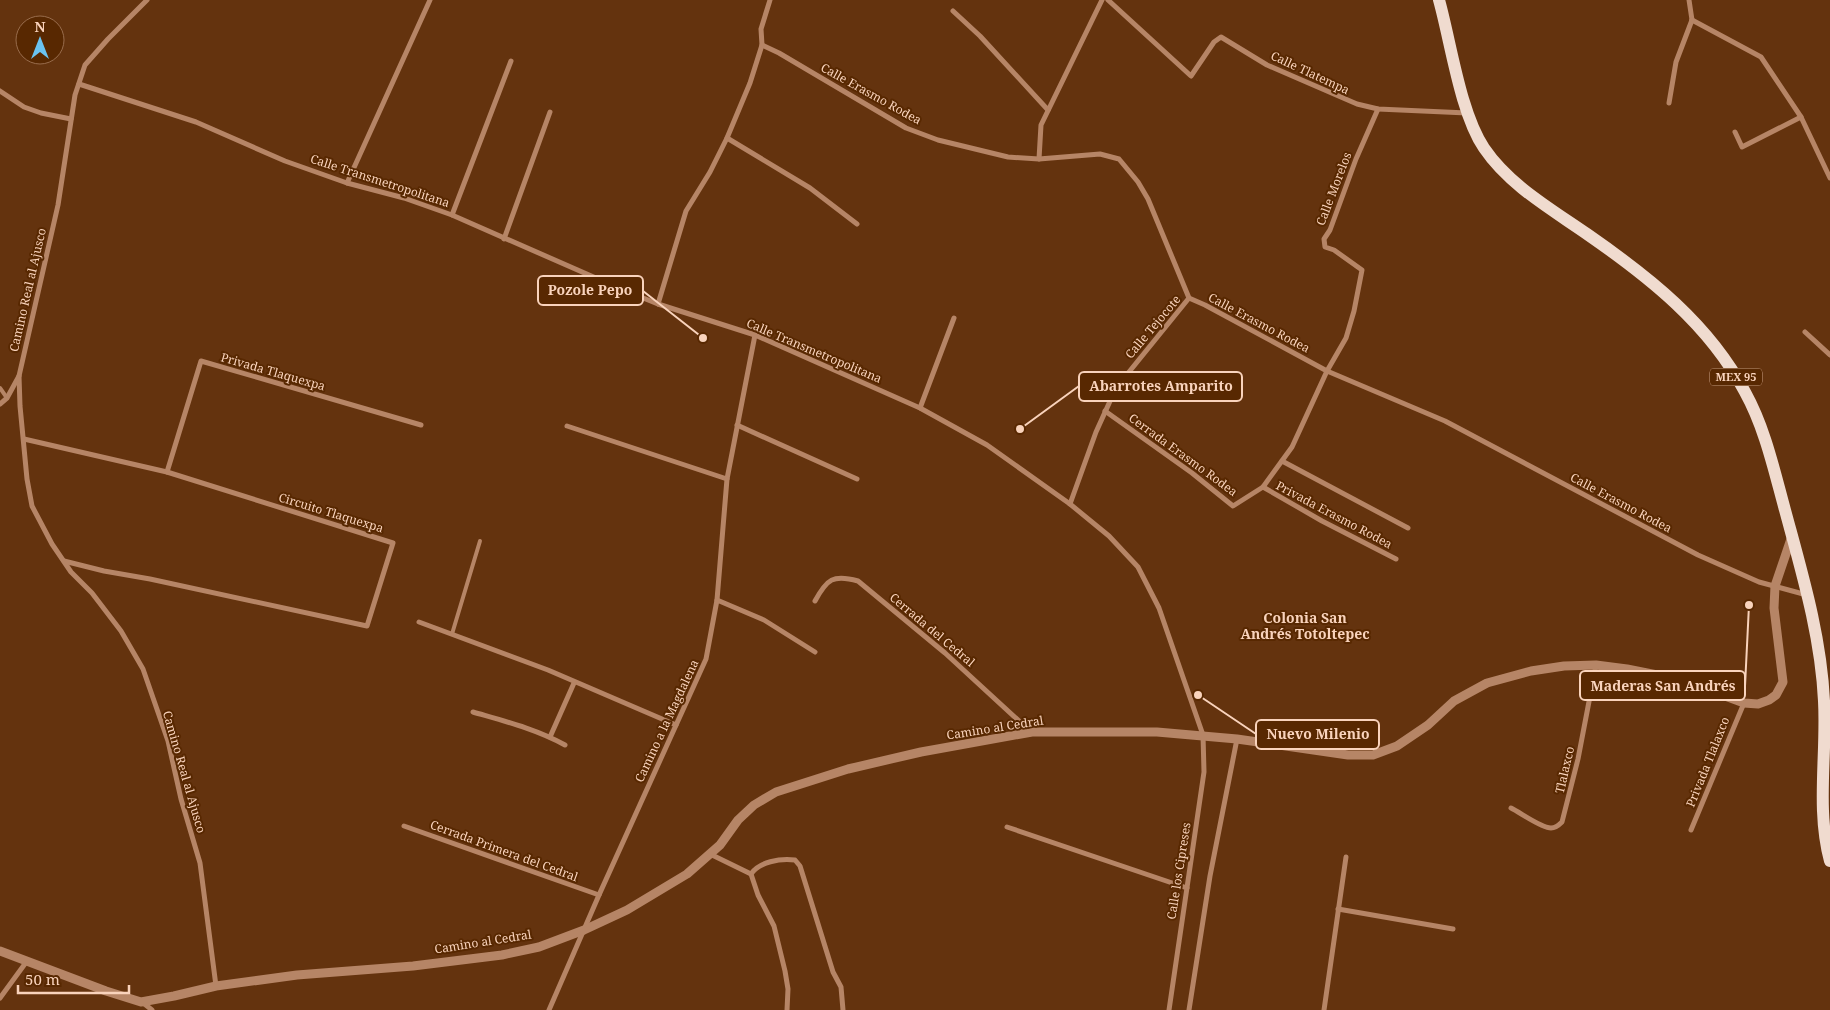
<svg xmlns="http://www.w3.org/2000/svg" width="1830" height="1010" font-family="'Noto Serif',serif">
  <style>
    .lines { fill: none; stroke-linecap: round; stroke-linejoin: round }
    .service { stroke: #b68566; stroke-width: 4 }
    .minor { stroke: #b68566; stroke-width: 5 }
    .tertiary { stroke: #b68566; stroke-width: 9 }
    .primary { stroke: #f0dbcf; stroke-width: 12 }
    .labels { text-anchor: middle; stroke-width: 4; stroke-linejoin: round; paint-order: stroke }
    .shield { fill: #582801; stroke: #c9a084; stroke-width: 1 }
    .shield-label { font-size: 11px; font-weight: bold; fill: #f9d3bc }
    .street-label { font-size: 12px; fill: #f9d3bc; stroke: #582801 }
    .neighbourhood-label { font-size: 14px; font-weight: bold; fill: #f9d3bc; stroke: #582801 }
    .leader { fill: none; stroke: #f9d3bc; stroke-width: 2 }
    .callout-dot { fill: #f9d3bc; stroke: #582801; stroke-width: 2 }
    .callout { fill: #582801; stroke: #f9d3bc; stroke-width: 2 }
    .callout-label { font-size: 14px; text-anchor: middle; font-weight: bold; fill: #f9d3bc }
  </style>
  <rect width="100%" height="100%" fill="#64330e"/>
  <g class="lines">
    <g class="service">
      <polyline points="0,388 7,398"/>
      <polyline points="452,634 480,541"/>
    </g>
    <g class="minor">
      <polyline points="147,0 108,39 85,65 75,95 58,205 19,376 20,406 27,479 32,506 52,544 71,572 92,593 121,631 143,669 168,741 181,799 200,863 216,986"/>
      <polyline points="1108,0 1191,76 1214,42 1221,37 1267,65 1357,104 1378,109 1467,113"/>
      <polyline points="1689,0 1692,20"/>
      <polyline points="953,11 980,36 1048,110"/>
      <polyline points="1692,20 1761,57 1801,117 1830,178"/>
      <polyline points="762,45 779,53 906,128 938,140 1008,157 1039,159 1100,154 1119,159 1138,182 1148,199 1189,298 1205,305 1327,371 1445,421 1698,555 1759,582 1807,595"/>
      <polyline points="79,84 196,122 285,161 347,183 404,198 452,215 621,289 658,304 755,335 920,408 987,445 1070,504 1109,536 1138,567 1159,608 1203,735 1204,772 1169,1010"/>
      <polyline points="0,91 24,107 41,113 71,119"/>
      <polyline points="1669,103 1676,62 1692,20"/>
      <polyline points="1735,132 1742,147 1801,117"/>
      <polyline points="727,138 810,188 857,224"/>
      <polyline points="1039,159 1041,125 1102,0"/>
      <polyline points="347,183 430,0"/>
      <polyline points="452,215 511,61"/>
      <polyline points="504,239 550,112"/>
      <polyline points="658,304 686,211 710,172 727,138 750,83 762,45 761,29 770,0"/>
      <polyline points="1805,332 1830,355"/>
      <polyline points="0,404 7,398 19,376"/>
      <polyline points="920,408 954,318"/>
      <polyline points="1105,411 1192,473 1233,506 1263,487 1292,447 1327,371 1346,338 1354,311 1362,270 1334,250 1325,247 1324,239 1330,230 1356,159 1378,109"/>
      <polyline points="737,425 857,479"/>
      <polyline points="567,426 727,479"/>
      <polyline points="24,439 167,472 393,543 367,626 150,579 104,571 64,561"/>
      <polyline points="1282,461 1408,528"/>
      <polyline points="167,472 201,361 421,425"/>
      <polyline points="1263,487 1322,521 1396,559"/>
      <polyline points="1070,504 1096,432 1116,388 1189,298"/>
      <polyline points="717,600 764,620 815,652"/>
      <path d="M815,601C827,579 833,574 858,581L945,653L1031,732"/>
      <polyline points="419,622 548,670 676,725"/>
      <path d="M473,712C504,721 536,729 565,745"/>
      <polyline points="550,737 574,683"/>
      <path d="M1511,808C1521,813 1541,828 1551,828C1556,828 1559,825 1562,822L1578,759L1596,665"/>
      <polyline points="404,826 599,895"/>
      <polyline points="1007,827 1187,888"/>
      <polyline points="1691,830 1744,703"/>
      <polyline points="710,854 751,874 758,895 774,926 785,971 788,989 787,1010"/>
      <path d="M751,874C759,862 780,858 795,860L800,866L833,972L841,987L843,1010"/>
      <polyline points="1338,909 1453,929"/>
      <polyline points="0,998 27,961"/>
      <polyline points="142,1002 152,1010"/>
      <polyline points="549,1010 599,895 706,659 717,600 727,479 755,335"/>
      <polyline points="1189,1010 1210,876 1237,739"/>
      <polyline points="1324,1010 1346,857"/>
    </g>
    <polyline class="tertiary" points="0,951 106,991 141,1002 174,996 216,986 297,975 413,966 502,955 539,947 584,930 627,910 687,874 720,845 738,820 754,805 776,792 848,769 921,752 1032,732 1157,732 1237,739 1348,755 1373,755 1397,746 1428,725 1454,701 1487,683 1531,671 1564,666 1596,665 1627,669 1682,680 1744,703 1758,704 1769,700 1776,695 1783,682 1774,608 1775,586 1792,536"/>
    <path class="primary" d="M1439,0C1451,43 1460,112 1484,148C1509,185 1551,209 1587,234C1649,277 1709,324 1745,392C1765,428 1774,470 1785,510C1802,573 1821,636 1824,701C1827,754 1816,809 1830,861"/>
  </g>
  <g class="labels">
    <rect class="shield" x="1710" y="368.5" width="52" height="17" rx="4"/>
    <g class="shield-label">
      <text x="1736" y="381">MEX 95</text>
    </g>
    <g class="street-label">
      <text transform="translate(1310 73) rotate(25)" y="4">Calle Tlatempa</text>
      <text transform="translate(871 94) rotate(29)" y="4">Calle Erasmo Rodea</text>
      <text transform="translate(380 181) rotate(18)" y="4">Calle Transmetropolitana</text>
      <text transform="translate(1334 189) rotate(-69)" y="4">Calle Morelos</text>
      <text transform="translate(28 290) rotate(-77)" y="4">Camino Real al Ajusco</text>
      <text transform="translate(1259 323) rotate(28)" y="4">Calle Erasmo Rodea</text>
      <text transform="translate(1153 327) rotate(-50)" y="4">Calle Tejocote</text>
      <text transform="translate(814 351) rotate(23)" y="4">Calle Transmetropolitana</text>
      <text transform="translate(273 372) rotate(16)" y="4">Privada Tlaquexpa</text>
      <text transform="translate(1183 455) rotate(36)" y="4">Cerrada Erasmo Rodea</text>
      <text transform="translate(1621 503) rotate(28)" y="4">Calle Erasmo Rodea</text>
      <text transform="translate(331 513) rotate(17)" y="4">Circuito Tlaquexpa</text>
      <text transform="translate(1334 515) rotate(28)" y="4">Privada Erasmo Rodea</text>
      <text transform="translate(932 630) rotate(40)" y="4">Cerrada del Cedral</text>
      <text transform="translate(667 721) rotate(-65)" y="4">Camino a la Magdalena</text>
      <text transform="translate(995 728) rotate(-9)" y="4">Camino al Cedral</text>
      <text transform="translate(1708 762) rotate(-68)" y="4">Privada Tlalaxco</text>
      <text transform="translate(1565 770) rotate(-77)" y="4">Tlalaxco</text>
      <text transform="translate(184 772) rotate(74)" y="4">Camino Real al Ajusco</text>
      <text transform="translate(504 851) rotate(20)" y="4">Cerrada Primera del Cedral</text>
      <text transform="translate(1179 871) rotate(-81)" y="4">Calle los Cipreses</text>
      <text transform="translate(483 942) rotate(-9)" y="4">Camino al Cedral</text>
    </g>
    <g class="neighbourhood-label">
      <text x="1305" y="623">Colonia San<tspan x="1305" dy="16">Andrés Totoltepec</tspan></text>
    </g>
  </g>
  <path class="leader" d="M703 338L643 291M1020 429L1079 386M1749 605L1745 686M1198 695L1256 734"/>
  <g class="callout-dot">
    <circle cx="703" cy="338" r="5"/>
    <circle cx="1020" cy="429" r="5"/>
    <circle cx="1749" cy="605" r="5"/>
    <circle cx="1198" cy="695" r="5"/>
  </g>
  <g class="callout">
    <rect x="538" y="276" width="105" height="29" rx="5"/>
    <rect x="1079" y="372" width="163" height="29" rx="5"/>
    <rect x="1580" y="671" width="165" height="29" rx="5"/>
    <rect x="1256" y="720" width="123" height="29" rx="5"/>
  </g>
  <g class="callout-label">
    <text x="590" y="295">Pozole Pepo</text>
    <text x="1161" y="391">Abarrotes Amparito</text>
    <text x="1663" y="691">Maderas San Andrés</text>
    <text x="1318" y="739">Nuevo Milenio</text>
  </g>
  <g transform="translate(40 40)"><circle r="24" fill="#582801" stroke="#986c4c"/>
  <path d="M0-4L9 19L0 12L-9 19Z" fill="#6ac3f1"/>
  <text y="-8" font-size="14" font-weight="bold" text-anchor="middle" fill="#f9d3bc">N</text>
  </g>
  <path d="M18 985v8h111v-8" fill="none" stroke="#f9d3bc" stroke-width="2.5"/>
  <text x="25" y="985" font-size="15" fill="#f9d3bc" stroke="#582801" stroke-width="4" paint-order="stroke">50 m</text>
</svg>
